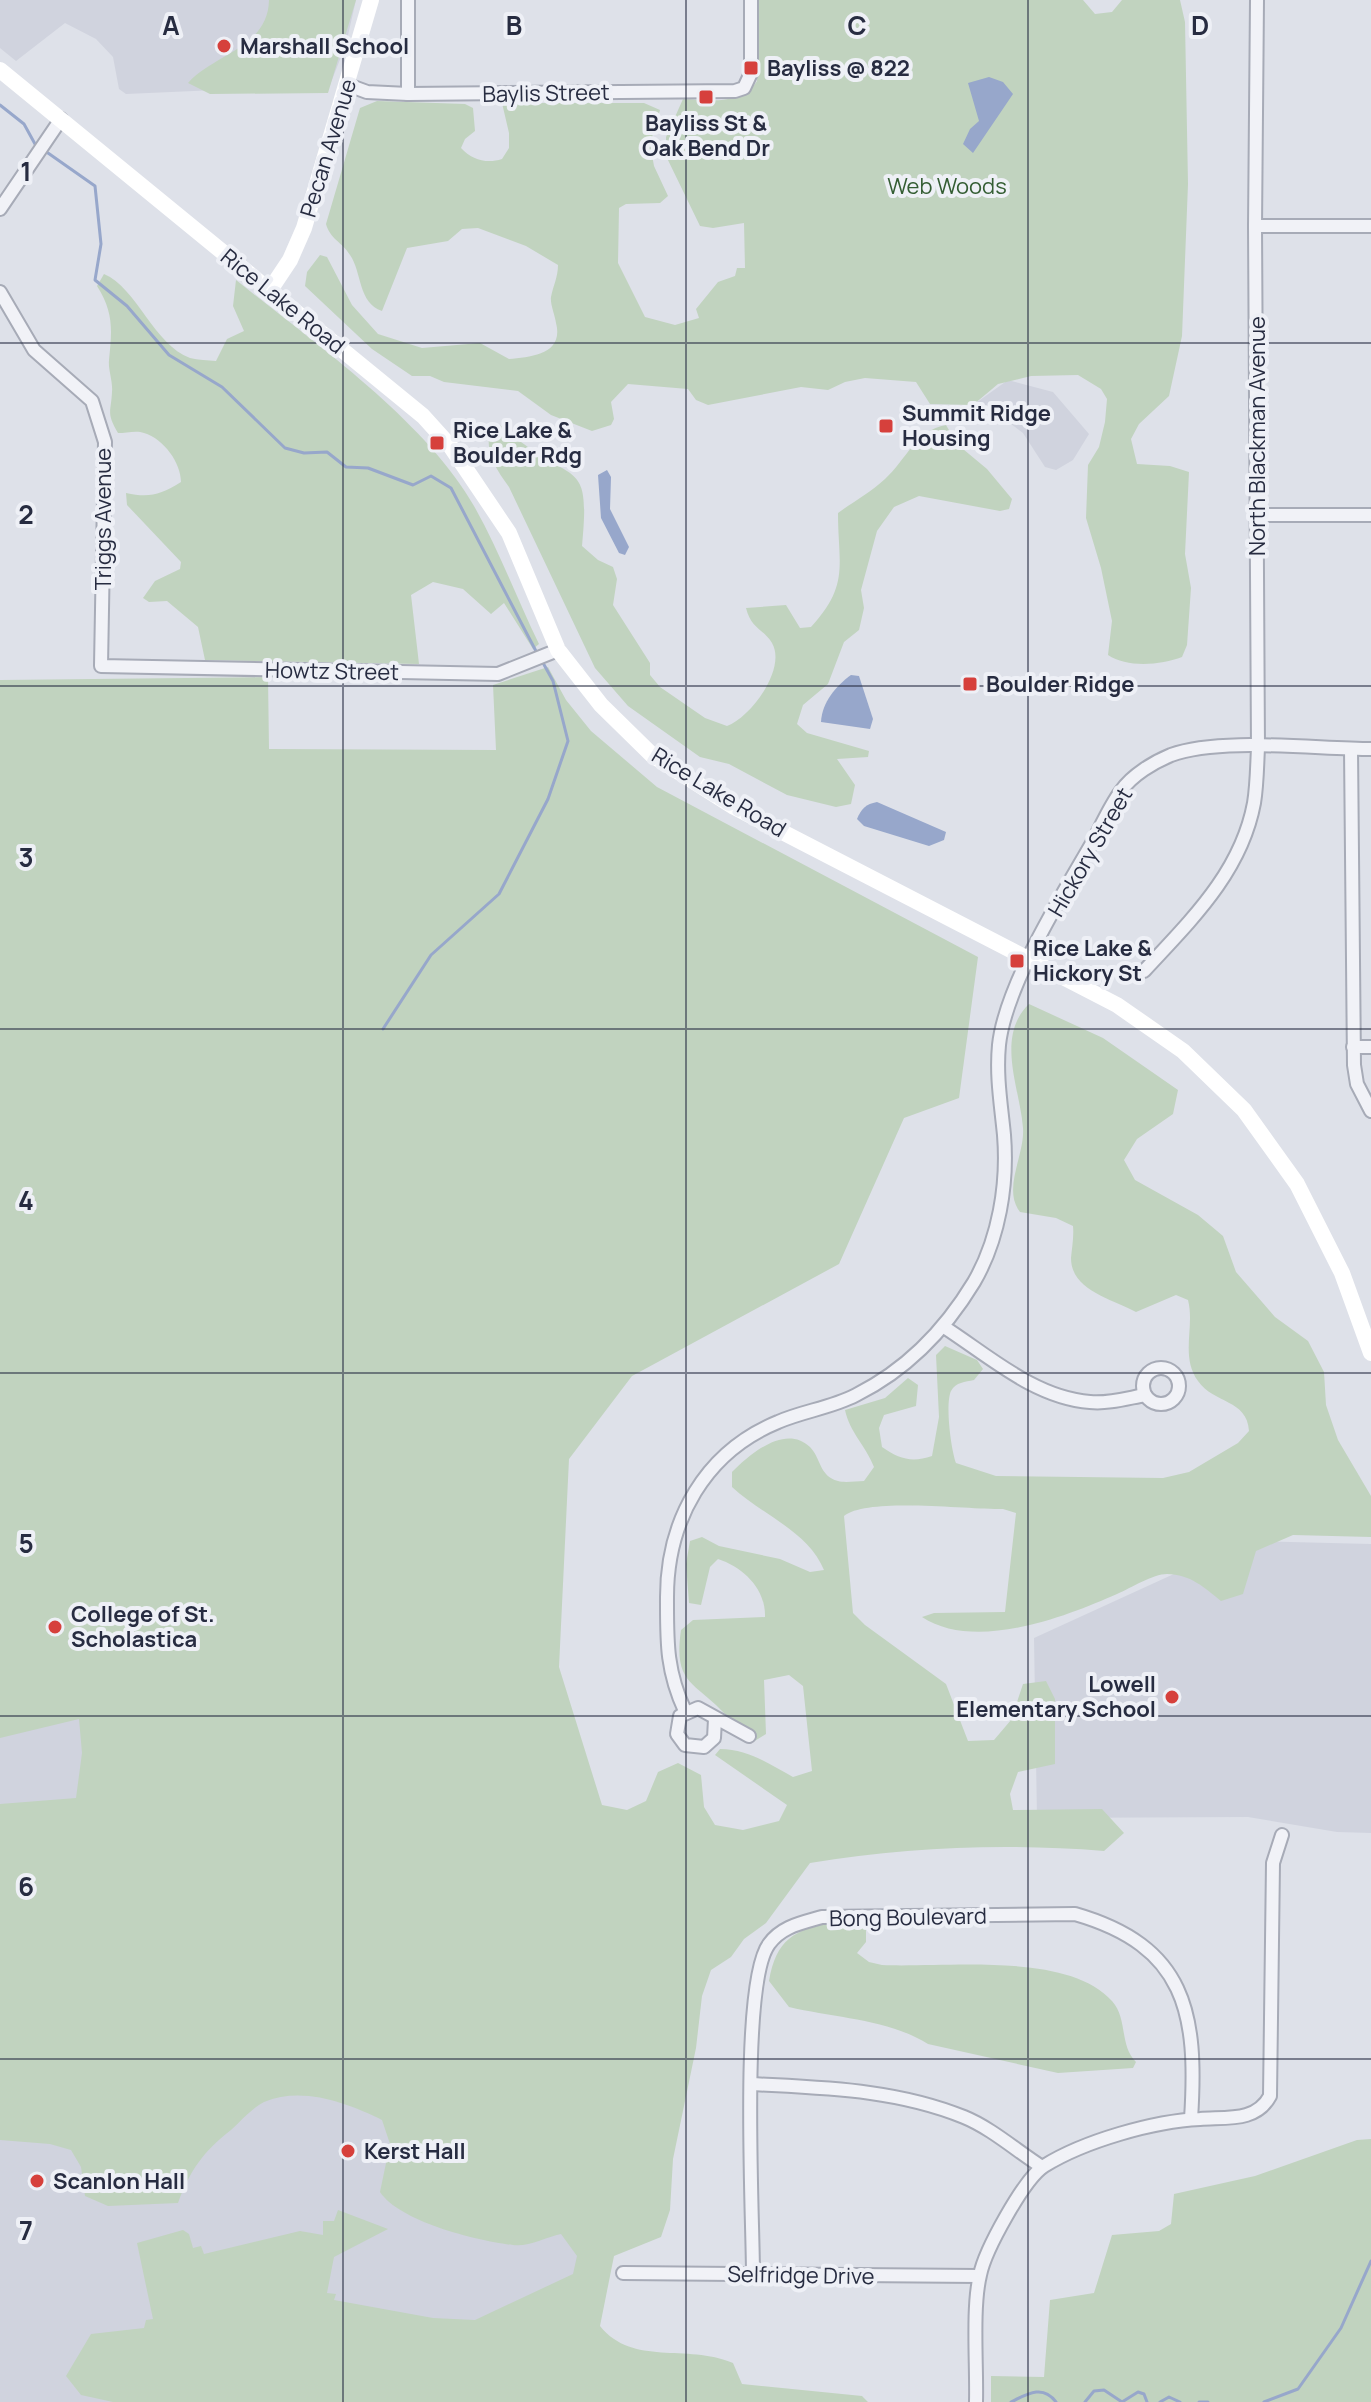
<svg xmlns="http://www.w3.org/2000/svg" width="1371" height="2402" font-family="Manrope,sans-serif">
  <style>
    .built { fill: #d0d3de }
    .green { fill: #c1d3bf }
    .water { fill: #97a7cb }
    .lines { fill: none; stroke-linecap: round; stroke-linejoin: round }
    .stream { stroke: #97a7cb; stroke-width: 3 }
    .street-casing { stroke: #a7abb7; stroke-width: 16 }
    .street { stroke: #f1f2f7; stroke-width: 12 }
    .secondary { stroke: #fff; stroke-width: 16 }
    .grid { fill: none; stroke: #272c41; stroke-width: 2; stroke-opacity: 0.55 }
    .poi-dot { fill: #d6403c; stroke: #eef0f6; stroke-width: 3 }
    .labels { text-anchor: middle; stroke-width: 8; stroke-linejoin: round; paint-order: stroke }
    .poi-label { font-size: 22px; font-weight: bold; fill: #272c41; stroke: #eef0f6; text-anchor: start }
    .street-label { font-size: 22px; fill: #272c41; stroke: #eef0f6 }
    .park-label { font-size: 22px; fill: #345d33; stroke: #eef0f6 }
    .grid-label { font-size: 26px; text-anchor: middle; font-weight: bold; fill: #272c41; stroke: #eef0f6; stroke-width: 8; stroke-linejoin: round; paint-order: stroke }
  </style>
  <rect width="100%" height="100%" fill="#dee1e9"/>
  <g class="built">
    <polygon points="0,0 356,0 346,44 330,85 126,94 119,89 113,57 96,39 65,23 16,61 0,48"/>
    <polygon points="1008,380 1053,392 1089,434 1073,460 1056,470 1045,467 1023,433 990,408 973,405"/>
    <polygon points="0,1262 196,2121 603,1992 599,2402 0,2402"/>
    <polygon points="1246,1541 1371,1544 1371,1833 1337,1832 1248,1817 1037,1818 1034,1638"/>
  </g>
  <g class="green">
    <path d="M269,0H356L328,93L210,94L188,83C214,54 268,48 269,0Z"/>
    <path d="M759,0H1083L1095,14L1112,12L1122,0H1180L1185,22L1188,184L1182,336L1169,396L1139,424L1131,439L1137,464L1170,466L1189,472L1185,554L1191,588L1187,645L1182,657C1161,665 1127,668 1108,655L1112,621L1101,568L1086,518L1088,465L1099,447L1105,422L1107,399L1101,389L1078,375L1031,376L998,384L973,405L930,404L916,382L865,378L845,382L828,390L801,387L708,405L696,400L688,389L628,384L611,402L614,419L611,425L592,431L551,415L518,391L444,382L430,376H412L372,349L305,286L307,272L320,255L327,257L352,305L378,334L422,348L480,343L509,359C532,357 564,354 556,323C555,315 550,304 551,297C553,286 558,277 558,265L526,246L478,228L462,229L448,241L407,248L382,311C358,303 362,272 350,255C342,242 330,239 326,224L360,108L377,101L465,104L473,108L475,131L465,139L461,148C472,160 487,164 502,159L509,148V133L502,103H644L660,110L650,144L654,166L668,196L660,203L626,204L619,208L618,263L645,317L675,325L699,318L696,309L718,282L735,276L737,268H745L744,223L713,228L700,226L666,156V137L683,99C708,100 742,106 757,81Z"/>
    <path d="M104,274C137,288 154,345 190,358C198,360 208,360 216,361L227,339L244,331L233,306L236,280C313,342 425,420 474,506C499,550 517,599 539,644L533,649L504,603L491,614L463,589L433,582L411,595L419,664L205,660L198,627L167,601L149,602L143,598L155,581L180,569L181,562L127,505L126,493C149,498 160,495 181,482C181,463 164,439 144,433C137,430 126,433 118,433C106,412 111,413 112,392C113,381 108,370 109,360C112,330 114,313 97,286Z"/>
    <path d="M491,423C507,425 509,433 521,442C577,484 590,461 582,546L598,560L613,567L617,579L613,605L650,663V675L660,687L705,718L727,726C750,718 787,669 772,643C764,629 751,629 746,608L786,605L800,628L811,627C850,585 838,564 838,513C853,502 871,492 885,479C906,460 916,430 946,425L957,444L987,469L1012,499L1009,509L1000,511L919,496L894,507L877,531L861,590L864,608L859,630L844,642L828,684L803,705L797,724L807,733L869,751L868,757L837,759L855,785L851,804L836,807L787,795L729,764L700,757L628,706L595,668L509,487C493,465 484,450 491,423Z"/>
    <path d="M548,667L566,700L591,731L657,787L978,957L959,1098L904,1118L839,1264L632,1376L569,1459L559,1667L602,1805L627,1810L646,1801L658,1772L678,1763L701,1775L704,1807L715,1825L743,1830L779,1821L787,1805L715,1755L720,1749C748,1749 769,1764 793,1777L812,1771L803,1686L789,1675L764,1680L766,1734L753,1742C740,1734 735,1726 726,1715C695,1681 673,1685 681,1630L693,1620L765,1617C766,1589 743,1567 718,1559L710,1567L701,1605L689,1603L686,1564L690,1541L702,1537L719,1546L780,1559L810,1572L824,1570C808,1531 762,1515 732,1487V1472C749,1455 785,1423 810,1447C821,1458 819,1476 838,1481C845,1483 856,1481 864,1481L874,1467C866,1446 850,1433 845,1410L885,1398L908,1378L918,1385L916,1406L884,1415L879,1428L882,1447C899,1459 912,1463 932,1456L939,1417L936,1355L945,1346L977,1360L983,1369L974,1380C965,1382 956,1382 951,1391C945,1404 951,1449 956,1463L996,1476L1163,1478L1189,1472L1238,1443L1249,1431C1247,1399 1214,1404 1198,1381C1180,1356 1195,1327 1188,1300L1176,1295L1136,1312C1113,1299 1071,1291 1071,1258C1072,1247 1074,1237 1073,1226L1056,1218L1020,1212C1002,1189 1025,1155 1023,1128C1020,1088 995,1037 1029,1004L1103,1038L1178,1090L1173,1114L1137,1139L1124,1160L1135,1180L1198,1215L1223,1236L1236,1272L1275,1317L1308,1341L1324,1372L1326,1405L1338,1440L1371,1496V1537L1293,1535L1256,1551L1243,1594L1221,1601C1205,1588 1190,1574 1167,1574C1153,1574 1131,1588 1117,1594C1065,1617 975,1652 922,1617L934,1613L1005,1612L1016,1513L1003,1509C968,1510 868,1497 844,1516L853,1613L865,1625L946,1684L968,1741L994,1740L1011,1720L1023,1684L1046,1681L1055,1699V1764L1018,1772L1010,1794L1013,1810L1102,1809L1124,1833L1104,1851C1006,1843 907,1847 810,1863L766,1923L744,1939L731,1957L711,1970L702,1996L696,2048L673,2159L670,2210L661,2237L614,2256L600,2326C633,2367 686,2343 733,2363L742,2384L862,2396L868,2402H113L81,2395L66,2376L91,2334L144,2328L146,2320L153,2319L137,2243L183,2230L189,2234L193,2248L201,2246L204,2254L300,2231L323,2235V2221H334L338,2210L388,2229L334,2257L327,2293L336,2294L334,2300L433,2318L475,2320L573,2274L577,2256L561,2234C546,2237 529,2247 513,2245C478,2241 400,2222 380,2192L390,2144L382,2120C347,2103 303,2086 264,2102C252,2108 241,2121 231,2130C203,2152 190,2170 178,2203L108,2206L85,2196L81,2167L71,2150L50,2144L0,2140V1804L76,1798L82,1753L79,1719L0,1738V680L268,677L269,749L496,750L493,685Z"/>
    <path d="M833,1923L856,1924L866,1930V1942L857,1953L869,1962L882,1965C945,1968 1068,1951 1112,2001C1128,2019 1119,2045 1136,2062L1133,2068L1058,2073L928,2044C888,2019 835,2018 789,2007L769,1981C776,1940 794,1929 833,1923Z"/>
    <polygon points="1371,2139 1371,2402 991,2402 991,2376 1044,2377 1050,2300 1094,2293 1112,2235 1159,2231 1171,2224 1174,2194 1255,2176 1357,2140"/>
  </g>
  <g class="water">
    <polygon points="989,77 1003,82 1013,94 973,153 963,144 970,129 979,121 968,83"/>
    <polygon points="607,470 611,477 610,509 629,547 625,555 619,553 601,518 598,475"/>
    <path d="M851,675L859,676L873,719L870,729L821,722C822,702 836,686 851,675Z"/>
    <path d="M877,802L946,832L944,840L929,846L864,826L857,819C861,809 866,804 877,802Z"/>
  </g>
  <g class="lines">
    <g class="stream">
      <polyline points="0,105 24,124 35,144"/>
      <polyline points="48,153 95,186 101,244 95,280 127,306 169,355 222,387 285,448 304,453 327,452 346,467 368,468 413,485 431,476 451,488 538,655"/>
      <polyline points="383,1029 431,955 499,894 548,799 568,741 553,681 542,661"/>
      <path d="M1011,2402C1027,2394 1043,2384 1056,2402"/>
      <polyline points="1085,2402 1094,2391 1104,2390 1122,2402 1138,2392 1144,2394 1147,2402"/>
      <polyline points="1160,2402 1169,2397 1180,2402"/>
      <polyline points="1199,2402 1208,2402"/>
      <polyline points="1264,2402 1298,2389 1341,2328 1371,2261"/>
    </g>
    <g class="street-casing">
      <g id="street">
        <polyline points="408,0 408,94"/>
        <polyline points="348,85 367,92 408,94 735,91 744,88 751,73 751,0"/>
        <polyline points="0,209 61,119"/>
        <polyline points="1255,226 1371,226"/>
        <polyline points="0,292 34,350 92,401 105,442 101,666 498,674 558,650"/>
        <polyline points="1257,515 1371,515"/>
        <polyline points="1351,749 1354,1065 1357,1084 1371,1111"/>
        <path d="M1144,971C1190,921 1241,873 1254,803C1257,785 1257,766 1258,748L1255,226L1257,0"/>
        <polyline points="1353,1047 1371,1047"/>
        <path d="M944,1327C989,1356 1035,1398 1090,1402C1108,1404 1128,1398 1145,1395"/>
        <circle cx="1161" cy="1386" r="18"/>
        <path d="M685,1711C666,1670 667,1641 667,1597C667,1520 705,1452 778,1422C803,1411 831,1408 856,1395C906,1370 945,1330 974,1282C999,1239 1008,1184 1004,1135C1001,1104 996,1076 999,1045C1005,987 1061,897 1091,845C1101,827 1109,807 1121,791C1132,775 1154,762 1171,755C1220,737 1316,749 1371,749"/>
        <polyline points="715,1719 714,1738 704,1747 685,1745 677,1734 680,1716 698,1708 749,1736"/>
        <path d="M751,2084C824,2088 895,2089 964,2117C991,2128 1017,2151 1042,2167"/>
        <polyline points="623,2273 979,2276"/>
        <path d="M753,2275C753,2215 740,1983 769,1944C782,1926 802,1923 822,1917L1075,1914C1186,1946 1198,2013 1191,2119"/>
        <path d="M976,2402C977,2366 972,2308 980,2275C985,2250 1024,2179 1044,2166C1084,2141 1154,2121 1200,2119C1227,2117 1256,2122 1270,2096L1273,1863L1282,1835"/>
      </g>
    </g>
    <use href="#street" class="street"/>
    <g class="secondary">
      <polyline points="0,70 423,416 451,447 509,533 558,650 601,705 652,755 734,807 1117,1005 1183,1051 1244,1110 1297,1184 1342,1273 1371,1353"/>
      <polyline points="270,290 290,260 304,228 371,0"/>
    </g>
  </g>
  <path class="grid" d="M343,0V2402M686,0V2402M1028,0V2402M0,343H1371M0,686H1371M0,1029H1371M0,1373H1371M0,1716H1371M0,2059H1371"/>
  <g class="poi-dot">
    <circle cx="224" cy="46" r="8"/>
    <rect x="743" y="60" width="16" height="16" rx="4"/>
    <rect x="698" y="89" width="16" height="16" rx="4"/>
    <rect x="878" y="418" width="16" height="16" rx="4"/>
    <rect x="429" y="435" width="16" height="16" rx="4"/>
    <rect x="962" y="676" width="16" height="16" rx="4"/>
    <rect x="1009" y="953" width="16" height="16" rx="4"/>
    <circle cx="55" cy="1627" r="8"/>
    <circle cx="1172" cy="1697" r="8"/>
    <circle cx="348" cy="2151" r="8"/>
    <circle cx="37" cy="2181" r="8"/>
  </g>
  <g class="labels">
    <g class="poi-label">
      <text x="240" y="54">Marshall School</text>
      <text x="767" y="76">Bayliss @ 822</text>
      <text x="706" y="131" text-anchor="middle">Bayliss St &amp;<tspan x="706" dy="25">Oak Bend Dr</tspan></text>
      <text x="902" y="421">Summit Ridge<tspan x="902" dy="25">Housing</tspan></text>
      <text x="453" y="438">Rice Lake &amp;<tspan x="453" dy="25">Boulder Rdg</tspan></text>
      <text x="986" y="692">Boulder Ridge</text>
      <text x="1033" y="956">Rice Lake &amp;<tspan x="1033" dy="25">Hickory St</tspan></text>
      <text x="71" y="1622">College of St.<tspan x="71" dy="25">Scholastica</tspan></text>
      <text x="1156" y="1692" text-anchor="end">Lowell<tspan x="1156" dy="25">Elementary School</tspan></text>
      <text x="364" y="2159">Kerst Hall</text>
      <text x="53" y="2189">Scanlon Hall</text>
    </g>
    <g class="street-label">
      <text transform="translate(546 93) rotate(-1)" y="8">Baylis Street</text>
      <text transform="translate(328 148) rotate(-73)" y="8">Pecan Avenue</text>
      <text transform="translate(283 301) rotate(39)" y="8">Rice Lake Road</text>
      <text transform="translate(1257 436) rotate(-90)" y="8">North Blackman Avenue</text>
      <text transform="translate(103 519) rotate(-90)" y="8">Triggs Avenue</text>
      <text transform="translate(332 671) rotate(1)" y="8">Howtz Street</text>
      <text transform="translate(719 792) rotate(31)" y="8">Rice Lake Road</text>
      <text transform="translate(1090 852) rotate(-60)" y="8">Hickory Street</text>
      <text transform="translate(908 1917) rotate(-1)" y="8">Bong Boulevard</text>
      <text transform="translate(801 2275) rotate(1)" y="8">Selfridge Drive</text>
    </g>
    <g class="park-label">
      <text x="947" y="194">Web Woods</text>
    </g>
  </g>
  <g class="grid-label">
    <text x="171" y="35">A</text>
    <text x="514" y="35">B</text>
    <text x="857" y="35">C</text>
    <text x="1200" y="35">D</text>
    <text x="26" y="181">1</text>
    <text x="26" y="524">2</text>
    <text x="26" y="867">3</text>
    <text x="26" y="1210">4</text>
    <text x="26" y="1553">5</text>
    <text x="26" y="1896">6</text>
    <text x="26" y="2240">7</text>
  </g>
</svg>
